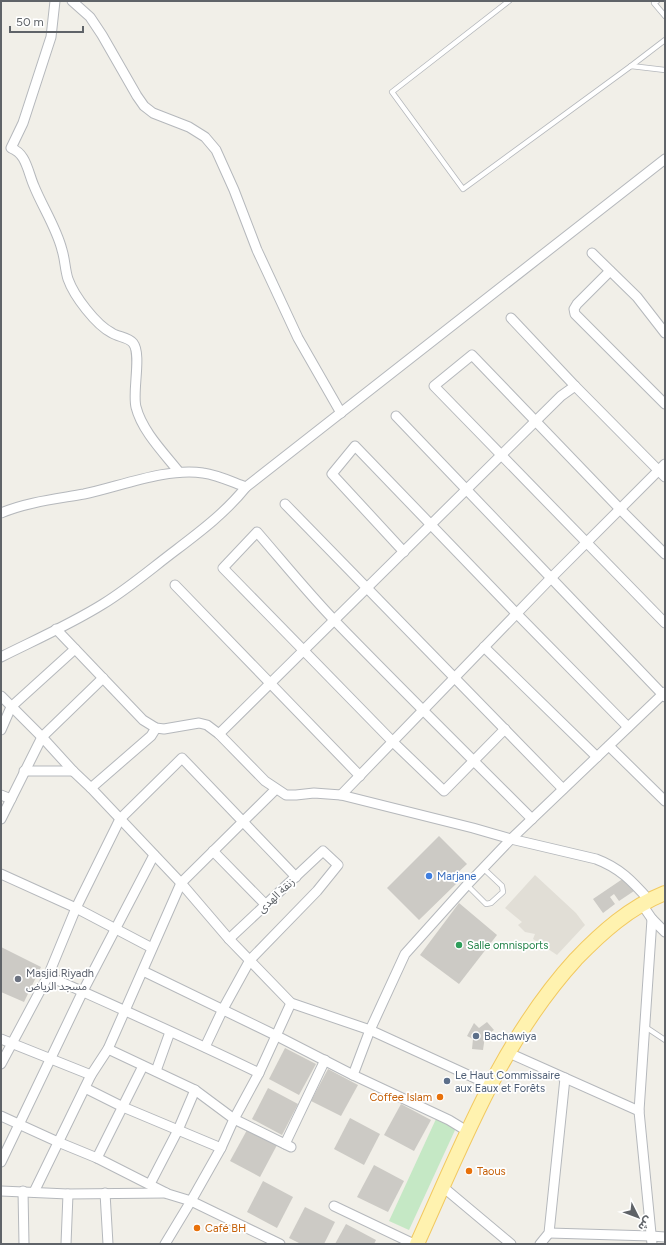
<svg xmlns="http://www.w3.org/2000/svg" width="666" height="1245" font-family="Figtree,'Noto Sans Arabic',sans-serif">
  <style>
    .education { fill: #e1ded6 }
    .green { fill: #c5e8c5 }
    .building { fill: #cccac5 }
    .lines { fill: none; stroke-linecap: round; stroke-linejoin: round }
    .lane-casing { stroke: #b5b8bc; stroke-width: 6 }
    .street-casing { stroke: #b5b8bc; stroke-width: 11 }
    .primary-casing { stroke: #f2c960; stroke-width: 16 }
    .lane { stroke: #fff; stroke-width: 4.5 }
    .street { stroke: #fff; stroke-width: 9 }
    .primary { stroke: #fff2af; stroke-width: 14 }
    .shop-dot { fill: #3f7fe0; stroke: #fff; stroke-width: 1.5 }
    .leisure-dot { fill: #2e9e5b; stroke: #fff; stroke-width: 1.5 }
    .worship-dot { fill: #6b7280; stroke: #fff; stroke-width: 1.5 }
    .service-dot { fill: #5c6f8a; stroke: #fff; stroke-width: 1.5 }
    .food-dot { fill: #e8710a; stroke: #fff; stroke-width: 1.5 }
    .labels { text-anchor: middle; stroke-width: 3.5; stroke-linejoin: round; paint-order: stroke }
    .shop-label { font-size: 11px; fill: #366cbe; stroke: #fff; text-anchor: start }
    .street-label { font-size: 11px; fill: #5f6368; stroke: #fff }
    .leisure-label { font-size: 11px; fill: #27864d; stroke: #fff; text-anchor: start }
    .worship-label { font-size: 11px; fill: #5b616d; stroke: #fff; text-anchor: start }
    .service-label { font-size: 11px; fill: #4e5e75; stroke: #fff; text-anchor: start }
    .food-label { font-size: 11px; fill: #c56008; stroke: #fff; text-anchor: start }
  </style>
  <rect width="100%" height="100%" fill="#f1efe8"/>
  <polygon class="education" points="535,875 576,913 585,925 557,955 533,939 535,934 525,932 518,925 522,922 505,908"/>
  <polygon class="green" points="436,1119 456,1128 409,1230 389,1221"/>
  <g class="building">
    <polygon points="439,836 467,864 452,878 457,883 419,920 387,888"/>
    <polygon points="624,878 634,891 619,901 614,894 610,897 615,904 603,913 593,899"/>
    <polygon points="459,903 497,935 459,984 420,955"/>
    <polygon points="1,947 41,967 24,1002 1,992"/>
    <polygon points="487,1022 494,1030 485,1036 483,1050 472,1049 473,1039 467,1036 474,1023 479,1028"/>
    <polygon points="285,1048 316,1064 299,1095 269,1079"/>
    <polygon points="328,1069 358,1085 341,1116 311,1101"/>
    <polygon points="268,1088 298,1104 282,1135 252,1119"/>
    <polygon points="401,1104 431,1120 414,1151 384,1135"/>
    <polygon points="350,1118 380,1134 364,1165 334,1149"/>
    <polygon points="247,1130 277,1145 260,1177 230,1161"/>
    <polygon points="374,1165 404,1181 388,1212 357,1197"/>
    <polygon points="263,1181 293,1197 277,1228 247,1212"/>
    <polygon points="305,1207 335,1222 324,1244 301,1244 289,1238"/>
    <polygon points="346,1224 376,1240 374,1244 335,1244"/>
  </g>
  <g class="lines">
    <g class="lane-casing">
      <g id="lane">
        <polyline points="509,1 392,92 463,189 631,66 665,70"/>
        <polyline points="657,1 654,3 665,16"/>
        <polyline points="631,66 665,40"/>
        <polyline points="467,885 486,904 491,903 503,892 502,886 483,868"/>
        <polyline points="644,1026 665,1040"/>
      </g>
    </g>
    <g class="street-casing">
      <g id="street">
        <path d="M55,1L51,37L23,123L11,148C16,150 20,153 23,158C28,166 30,177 34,186C42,206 57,229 62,250C65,259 65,270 68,279C74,296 96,325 112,333C118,337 128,337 133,343C142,354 132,392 136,407C142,431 164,453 179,472"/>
        <polyline points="72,1 90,17 102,35 137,96 144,106 153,113 189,127 205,137 216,150 234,190 257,250 298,338 341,413"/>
        <polyline points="592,253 637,297 665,333"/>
        <polyline points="610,271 577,304 574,309 575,314 665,404"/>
        <polyline points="511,318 575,386 665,477"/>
        <polyline points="396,416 665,697"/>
        <polyline points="285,504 563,789"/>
        <path d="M1,513C27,502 56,499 84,494C118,487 168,467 203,473C218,475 232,482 246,487"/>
        <polyline points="404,552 332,474 355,446 517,614 628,727"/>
        <polyline points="665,554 620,509 472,355 434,386 665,623"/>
        <polyline points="175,585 360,776"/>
        <path d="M56,629L143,720L156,728L164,729L199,723L207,725L219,734L265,781L286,795H296L314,793L341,795L473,828L511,839L596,859C620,868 632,881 649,900"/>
        <polyline points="484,647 597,757"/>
        <path d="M1,657C35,640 71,624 103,604C129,588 152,568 176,550C201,531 226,512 246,487L665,159"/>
        <polyline points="1,696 42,737 73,771 91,788 181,883 229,939 291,1003 370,1030 490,1085"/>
        <path d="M505,729L444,791L393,742L223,568L257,532C283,562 308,593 335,621C400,688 466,753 532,819"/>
        <polyline points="1,730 11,707 75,649"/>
        <polyline points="219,734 561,396 575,386"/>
        <polyline points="609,746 665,801"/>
        <polyline points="24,771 73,771"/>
        <polyline points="91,788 151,736 156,728"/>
        <polyline points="1,795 11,799"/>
        <polyline points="341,795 551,578 665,464"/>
        <polyline points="1,819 42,737 103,678"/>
        <polyline points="213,851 266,905"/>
        <polyline points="1,874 76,908 152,948"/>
        <polyline points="641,903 652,919 665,932"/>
        <polyline points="143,971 275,1035 353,1075 449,1120 467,1131"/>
        <path d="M48,976C119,1008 189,1039 259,1073"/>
        <polyline points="1,1039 91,1075"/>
        <polyline points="205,1047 223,1009 250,960 317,891 338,865 323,851 229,939"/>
        <polyline points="108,1049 195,1090 234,1119 291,1147"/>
        <polyline points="509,1053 639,1111"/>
        <polyline points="1,1064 48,976 76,908 120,819 182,758 296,877"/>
        <polyline points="156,1071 170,1032"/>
        <polyline points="353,1075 370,1030 405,954 467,885 511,839 665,692"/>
        <polyline points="85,1088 123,1107 221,1148"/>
        <polyline points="1,1116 58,1142 97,1158 168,1194 191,1201 280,1244"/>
        <polyline points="285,1144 325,1060"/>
        <polyline points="97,1158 143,1066"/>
        <polyline points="1,1162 83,991 154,855"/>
        <polyline points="150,1184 178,1130 195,1090"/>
        <polyline points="443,1187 511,1244"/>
        <polyline points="1,1191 68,1194 166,1193"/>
        <polyline points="23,1191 24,1244"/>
        <polyline points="34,1192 91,1075 108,1049 181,883 276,789"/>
        <polyline points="105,1193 108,1244"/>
        <polyline points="334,1206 414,1244"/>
        <polyline points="549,1233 651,1236 665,1237"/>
        <polyline points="66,1244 68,1194"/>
        <polyline points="165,1244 191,1201 221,1148 234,1119 259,1073 291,1003"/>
        <polyline points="540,1244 549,1233 565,1078"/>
        <polyline points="652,1244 639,1111 652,919"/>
      </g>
    </g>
    <g class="primary-casing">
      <path id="primary" d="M417,1244C462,1145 501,1041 576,959C602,932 630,907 665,893"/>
    </g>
    <use href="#lane" class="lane"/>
    <use href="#street" class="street"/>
    <use href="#primary" class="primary"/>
  </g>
  <circle class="shop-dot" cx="429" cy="876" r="4"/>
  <circle class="leisure-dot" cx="459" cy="945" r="4"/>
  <circle class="worship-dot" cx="18" cy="979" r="4"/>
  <g class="service-dot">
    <circle cx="476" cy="1036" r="4"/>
    <circle cx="447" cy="1081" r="4"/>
  </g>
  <g class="food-dot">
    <circle cx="440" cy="1097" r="4"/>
    <circle cx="469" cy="1171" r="4"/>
    <circle cx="197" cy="1228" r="4"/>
  </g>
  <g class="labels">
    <g class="shop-label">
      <text x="437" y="880">Marjane</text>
    </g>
    <g class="street-label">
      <text transform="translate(276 895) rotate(-43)" y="4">زنقة الهدى</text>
    </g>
    <g class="leisure-label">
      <text x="467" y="949">Salle omnisports</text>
    </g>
    <g class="worship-label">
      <text x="26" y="977">Masjid Riyadh<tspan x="26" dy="13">مسجد الرياض</tspan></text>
    </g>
    <g class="service-label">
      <text x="484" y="1040">Bachawiya</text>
      <text x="455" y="1079">Le Haut Commissaire<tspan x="455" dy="13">aux Eaux et Forêts</tspan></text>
    </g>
    <g class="food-label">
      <text x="432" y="1101" text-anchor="end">Coffee Islam</text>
      <text x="477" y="1175">Taous</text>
      <text x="205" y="1232">Café BH</text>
    </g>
  </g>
  <rect width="666" height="1245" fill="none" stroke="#5f6368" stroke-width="4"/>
  <g transform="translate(638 1217) rotate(132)" stroke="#ffffff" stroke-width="3" paint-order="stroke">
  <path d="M0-3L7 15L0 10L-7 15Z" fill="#5f6368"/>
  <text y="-6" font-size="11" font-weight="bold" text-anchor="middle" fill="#5f6368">ش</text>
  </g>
  <path d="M10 26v6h73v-6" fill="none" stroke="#5f6368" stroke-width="2"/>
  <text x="16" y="26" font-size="12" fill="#5f6368" stroke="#ffffff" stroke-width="3" paint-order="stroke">50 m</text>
</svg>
